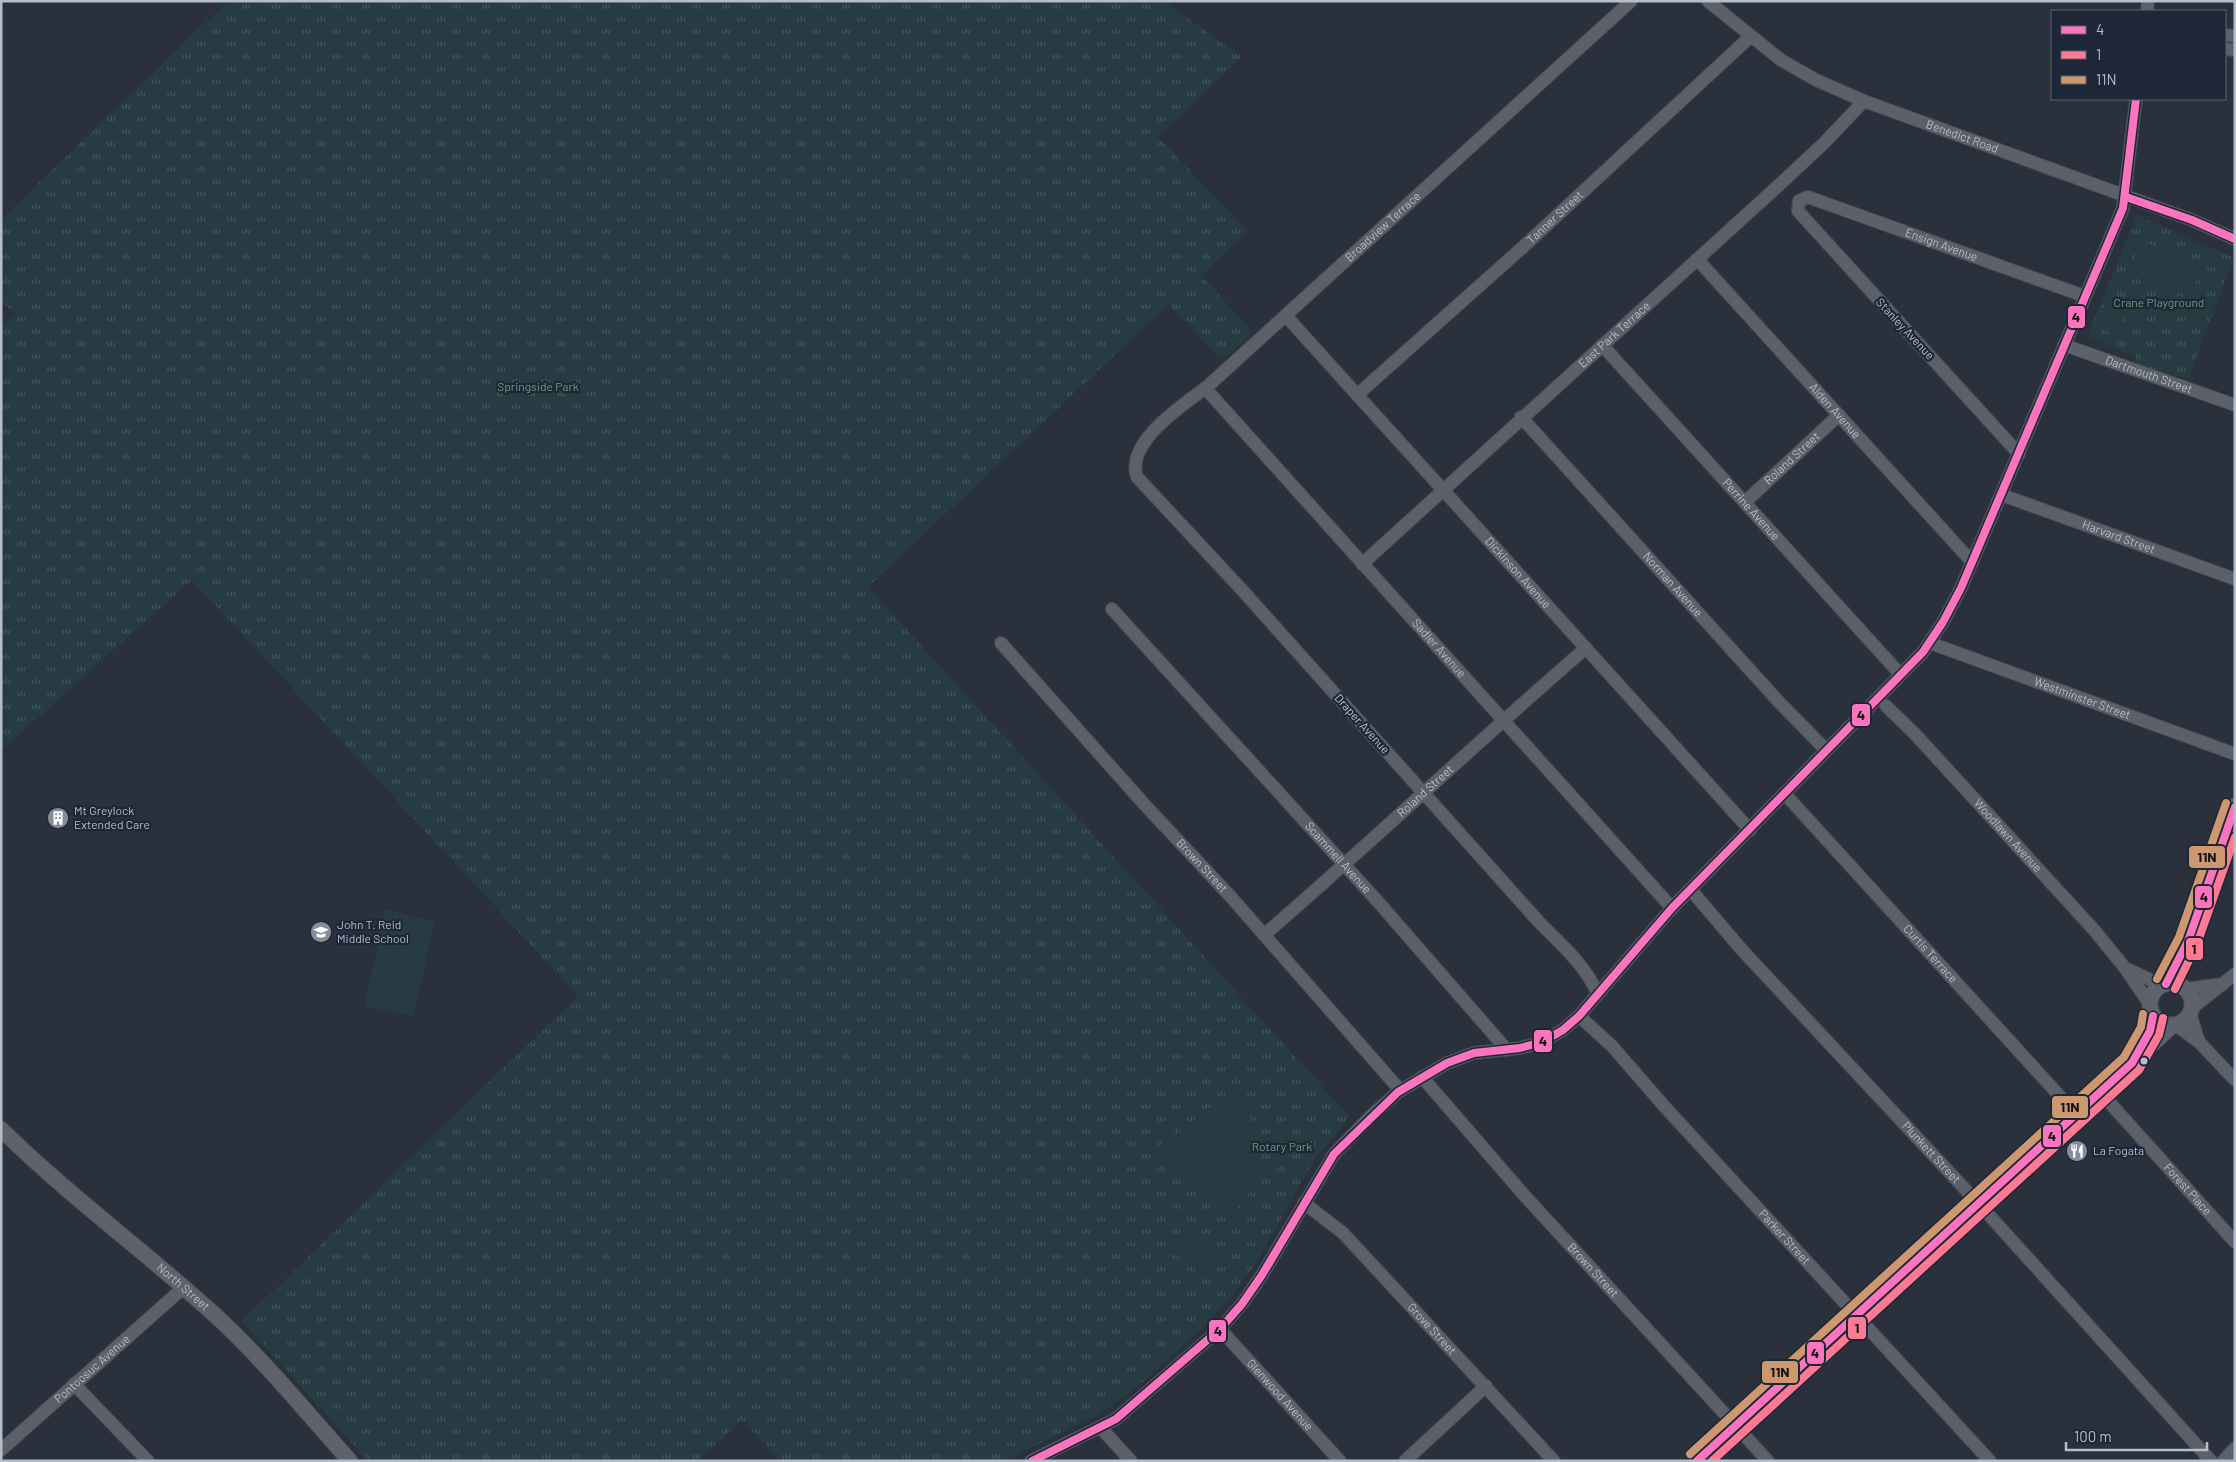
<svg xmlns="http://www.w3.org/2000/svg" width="2236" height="1462" font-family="Barlow,sans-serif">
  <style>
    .grass { fill: url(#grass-tufts) }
    .pitch { fill: #273c42 }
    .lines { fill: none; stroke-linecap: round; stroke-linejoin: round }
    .minor-casing { stroke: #474c54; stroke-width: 14 }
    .major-casing { stroke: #494e58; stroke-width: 17 }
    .minor { stroke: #5b6069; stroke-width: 12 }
    .major { stroke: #5e626a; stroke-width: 15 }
    .bus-1-casing { stroke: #1d2737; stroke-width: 11 }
    .bus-2-casing { stroke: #1d2737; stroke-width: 11 }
    .bus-3-casing { stroke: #1d2737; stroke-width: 11 }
    .bus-1 { stroke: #fc73be; stroke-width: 8 }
    .bus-2 { stroke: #fe7a93; stroke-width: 8 }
    .bus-3 { stroke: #cd976f; stroke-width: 8 }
    .bus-dot { fill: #b5bdcc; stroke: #1d2737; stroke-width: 2 }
    .labels { text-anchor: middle; stroke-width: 4.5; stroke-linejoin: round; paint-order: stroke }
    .street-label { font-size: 12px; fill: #b5bdcc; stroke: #1d2737 }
    .park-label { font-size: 12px; fill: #6b9f79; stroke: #1d2737 }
    .poi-label { font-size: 12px; fill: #b5bdcc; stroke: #1d2737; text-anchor: start }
    .line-badge { stroke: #1d2737; stroke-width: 2 }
    .pale-badge-label { font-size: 14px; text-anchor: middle; font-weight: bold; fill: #111 }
  </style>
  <defs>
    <pattern id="grass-tufts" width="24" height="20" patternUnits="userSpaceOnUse" patternTransform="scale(1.25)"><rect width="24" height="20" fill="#273c42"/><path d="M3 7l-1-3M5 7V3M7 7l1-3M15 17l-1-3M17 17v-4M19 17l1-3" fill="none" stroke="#44565c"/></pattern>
  </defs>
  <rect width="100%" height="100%" fill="#2b313c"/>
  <g class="grass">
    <polygon points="228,1 1164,1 1242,57 1158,137 1248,231 1201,275 1253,332 1221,361 1169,304 868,587 1350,1117 1314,1160 1258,1260 1231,1297 1200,1330 1144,1381 1100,1414 1003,1461 780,1461 742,1420 697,1461 368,1461 242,1321 578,996 192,580 1,751 1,327 15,314 1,301 1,219"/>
    <polygon points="2137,215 2234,258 2188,379 2135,364 2136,356 2087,337"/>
  </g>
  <g class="pitch">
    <polygon points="2142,241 2203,265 2190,297 2129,272"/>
    <polygon points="2110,293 2130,302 2115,335 2095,326"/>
    <polygon points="385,909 435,922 413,1016 365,1006"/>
    <path d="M1232,1090C1257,1118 1268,1158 1249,1193C1245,1201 1237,1208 1231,1214L1175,1171L1171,1174L1166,1169L1170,1167L1159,1157L1158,1148L1167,1137L1165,1134L1172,1130L1176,1134Z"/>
    <polygon points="1187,1236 1221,1261 1208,1279 1175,1254"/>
  </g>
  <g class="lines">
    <g class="minor-casing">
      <g id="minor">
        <path id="s1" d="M1708,1L1781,60L1816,80L1864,101L2192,220L2235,239"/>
        <polyline points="2147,11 2148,1"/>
        <polyline points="2225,35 2235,36"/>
        <polyline points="2225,49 2235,50"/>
        <path id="s2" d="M1697,259L1972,562"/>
        <path id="s3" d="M1286,316L1750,830"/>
        <path id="s4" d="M1602,345L1900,674"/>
        <path id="s5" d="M2064,345L2235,405"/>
        <path id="s6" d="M1205,388L1672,908"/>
        <path id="s7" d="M1357,395L1523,247L1750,37"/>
        <path id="s8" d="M1521,417L1779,702L1826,750"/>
        <path id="s9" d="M2019,454L1798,211L1799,201L1808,197L2084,296"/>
        <path id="s10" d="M2002,495L2235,579"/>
        <path id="s11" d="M1745,502L1839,415"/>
        <path id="s12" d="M1362,564L1778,186L1824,143L1864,101"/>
        <path id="s13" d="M1112,609L1380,904L1507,1050"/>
        <path id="s14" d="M1001,643L1144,804L1231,897L1400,1090"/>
        <path id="s15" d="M1930,643L2235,754"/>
        <path id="s16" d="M1886,706L1915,734L2095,931L2125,968L2149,1003"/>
        <path id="s17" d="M1785,794L2076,1114"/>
        <path id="s18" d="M1691,890L1742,950L1979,1204L2211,1461"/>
        <path id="s19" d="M1264,935C1373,841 1477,742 1586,648"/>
        <polyline points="2127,969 2162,985"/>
        <polyline points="2185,989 2223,984"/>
        <path id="s20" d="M1598,994C1585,965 1561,944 1539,922L1243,591L1137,477C1125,442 1183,405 1208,386L1631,1"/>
        <polyline points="2191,1009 2235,974"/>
        <polyline points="2190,1013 2199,1042"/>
        <path id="s21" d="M1579,1016L1612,1046L1664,1106L1990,1461"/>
        <polyline points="2177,1026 2199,1042 2235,1080"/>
        <path id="s22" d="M1422,1077L1524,1195L1768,1461"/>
        <path id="s23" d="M2100,1092L2235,1242"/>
        <path id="s24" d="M1304,1203L1343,1233L1554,1461"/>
        <path id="s25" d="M1220,1329L1340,1461"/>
        <polyline points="74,1384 148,1461"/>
        <polyline points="1100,1427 1131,1461"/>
        <path id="s26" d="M1,1450L183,1288"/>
        <polyline points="1031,1461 1116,1419 1220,1329 1242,1304 1262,1275 1334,1154 1372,1115 1398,1092 1447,1063 1474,1053 1520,1048 1542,1042 1563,1030 1579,1016 1672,908 1923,652 1943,622 1961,588 2123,208 2136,99"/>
        <polyline points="1405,1461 1486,1386"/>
        <polyline points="2223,1461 2235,1448"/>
      </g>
    </g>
    <g class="major-casing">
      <g id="major">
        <circle cx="2171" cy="1004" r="21"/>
        <polyline points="2166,984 2188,941 2235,806"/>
        <path id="s27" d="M1,1129C69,1196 146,1252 216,1316C264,1360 306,1412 350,1461"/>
        <polyline points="1697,1461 2173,1025"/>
      </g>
    </g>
    <use href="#minor" class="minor"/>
    <use href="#major" class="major"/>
    <g class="bus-1-casing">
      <g id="bus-1">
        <polyline points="2126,197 2192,220 2235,239"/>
        <polyline points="2166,984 2188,941 2235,807"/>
        <polyline points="1032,1461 1116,1419 1220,1329 1242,1304 1262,1275 1334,1154 1398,1092 1447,1063 1474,1053 1520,1048 1542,1042 1563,1030 1579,1016 1672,908 1923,652 1943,622 1961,588 2123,208 2136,99"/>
        <polyline points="1697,1461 2132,1063 2150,1031 2153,1016"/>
      </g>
    </g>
    <g class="bus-2-casing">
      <g id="bus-2">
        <polyline points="2175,989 2197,944 2235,837"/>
        <polyline points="1712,1461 2139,1070 2159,1035 2163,1018"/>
      </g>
    </g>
    <g class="bus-3-casing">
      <g id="bus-3">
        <polyline points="2157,979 2179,937 2226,803"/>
        <polyline points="1690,1454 2124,1057 2141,1027 2143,1014"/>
      </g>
    </g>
    <use href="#bus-1" class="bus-1"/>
    <use href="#bus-2" class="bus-2"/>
    <use href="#bus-3" class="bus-3"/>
  </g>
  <defs>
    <g id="building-disc" transform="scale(1.125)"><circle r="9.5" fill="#858c9a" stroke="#1d2737"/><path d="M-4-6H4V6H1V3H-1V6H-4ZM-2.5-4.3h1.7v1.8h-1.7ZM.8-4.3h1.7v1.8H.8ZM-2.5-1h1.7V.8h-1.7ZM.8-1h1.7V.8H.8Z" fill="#fff"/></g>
    <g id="school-disc" transform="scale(1.125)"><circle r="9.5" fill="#858c9a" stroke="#1d2737"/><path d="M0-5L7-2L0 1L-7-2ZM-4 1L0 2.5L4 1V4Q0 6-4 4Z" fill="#fff"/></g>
    <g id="restaurant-disc" transform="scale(1.125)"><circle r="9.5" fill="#858c9a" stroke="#1d2737"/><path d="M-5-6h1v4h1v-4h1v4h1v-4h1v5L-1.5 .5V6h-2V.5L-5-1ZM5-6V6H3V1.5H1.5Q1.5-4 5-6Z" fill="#fff"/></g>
  </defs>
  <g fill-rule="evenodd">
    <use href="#building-disc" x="58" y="818"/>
    <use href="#school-disc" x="321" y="932"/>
    <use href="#restaurant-disc" x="2077" y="1151"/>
  </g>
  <circle class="bus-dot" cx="2144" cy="1061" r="4.5"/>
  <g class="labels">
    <g class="street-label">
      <text dy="4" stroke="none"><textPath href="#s1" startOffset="291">Benedict Road</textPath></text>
      <text dy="4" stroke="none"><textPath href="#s7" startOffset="266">Tanner Street</textPath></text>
      <text dy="4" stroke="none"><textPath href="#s20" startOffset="1052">Broadview Terrace</textPath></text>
      <text dy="4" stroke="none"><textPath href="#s9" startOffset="490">Ensign Avenue</textPath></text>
      <text transform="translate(1905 329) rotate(47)" y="4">Stanley Avenue</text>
      <text dy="4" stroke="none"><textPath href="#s12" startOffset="341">East Park Terrace</textPath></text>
      <text dy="4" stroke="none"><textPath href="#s5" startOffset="90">Dartmouth Street</textPath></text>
      <text dy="4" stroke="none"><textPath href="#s2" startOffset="205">Alden Avenue</textPath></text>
      <text dy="4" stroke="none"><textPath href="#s11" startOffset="64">Roland Street</textPath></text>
      <text dy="4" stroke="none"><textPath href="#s4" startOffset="222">Perrine Avenue</textPath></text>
      <text dy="4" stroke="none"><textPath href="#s10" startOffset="124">Harvard Street</textPath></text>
      <text dy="4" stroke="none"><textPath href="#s3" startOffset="346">Dickinson Avenue</textPath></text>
      <text dy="4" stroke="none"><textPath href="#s8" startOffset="226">Norman Avenue</textPath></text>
      <text dy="4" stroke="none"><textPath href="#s6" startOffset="350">Sadler Avenue</textPath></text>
      <text dy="4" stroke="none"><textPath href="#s15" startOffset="162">Westminster Street</textPath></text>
      <text transform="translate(1362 724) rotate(48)" y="4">Draper Avenue</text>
      <text dy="4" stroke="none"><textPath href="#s19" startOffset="216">Roland Street</textPath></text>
      <text dy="4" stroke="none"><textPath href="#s16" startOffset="178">Woodlawn Avenue</textPath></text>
      <text dy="4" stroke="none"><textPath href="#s13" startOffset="336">Scammell Avenue</textPath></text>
      <text dy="4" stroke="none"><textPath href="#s14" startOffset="300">Brown Street</textPath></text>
      <text dy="4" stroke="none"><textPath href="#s17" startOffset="216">Curtis Terrace</textPath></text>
      <text dy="4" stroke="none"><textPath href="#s18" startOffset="356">Plunkett Street</textPath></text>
      <text dy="4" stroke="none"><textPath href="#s23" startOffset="131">Forest Place</textPath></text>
      <text dy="4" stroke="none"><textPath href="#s21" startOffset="302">Parker Street</textPath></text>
      <text dy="4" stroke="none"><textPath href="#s22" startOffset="258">Brown Street</textPath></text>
      <text dy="4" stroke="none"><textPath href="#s27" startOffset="241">North Street</textPath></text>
      <text dy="4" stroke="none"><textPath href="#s24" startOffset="180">Grove Street</textPath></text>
      <text dy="4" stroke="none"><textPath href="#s26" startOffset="122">Pontoosuc Avenue</textPath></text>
      <text dy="4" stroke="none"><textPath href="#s25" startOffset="89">Glenwood Avenue</textPath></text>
    </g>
    <g class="park-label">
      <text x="2159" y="307">Crane Playground</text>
      <text x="538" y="391">Springside Park</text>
      <text x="1282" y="1151">Rotary Park</text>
    </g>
    <g class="poi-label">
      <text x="74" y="815">Mt Greylock<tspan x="74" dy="14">Extended Care</tspan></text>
      <text x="337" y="929">John T. Reid<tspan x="337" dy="14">Middle School</tspan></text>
      <text x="2093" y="1155">La Fogata</text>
    </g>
  </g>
  <g class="line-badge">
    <rect x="2067" y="305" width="19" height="24" rx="5" fill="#fc73be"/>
    <rect x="1851" y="703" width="20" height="24" rx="5" fill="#fc73be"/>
    <rect x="2188" y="845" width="38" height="24" rx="5" fill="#cd976f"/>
    <rect x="2194" y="885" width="19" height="24" rx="5" fill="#fc73be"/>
    <rect x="2185" y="937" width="19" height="24" rx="5" fill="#fe7a93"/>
    <rect x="1533" y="1029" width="20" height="24" rx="5" fill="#fc73be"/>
    <rect x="2051" y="1095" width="38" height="24" rx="5" fill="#cd976f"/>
    <rect x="2042" y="1124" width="20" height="24" rx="5" fill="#fc73be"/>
    <rect x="1847" y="1316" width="20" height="24" rx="5" fill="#fe7a93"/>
    <rect x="1208" y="1319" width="19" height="24" rx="5" fill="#fc73be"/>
    <rect x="1806" y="1341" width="19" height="24" rx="5" fill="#fc73be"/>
    <rect x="1761" y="1360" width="38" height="24" rx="5" fill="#cd976f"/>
  </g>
  <g class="pale-badge-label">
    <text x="2076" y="322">4</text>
    <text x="1861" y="720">4</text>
    <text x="2207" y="862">11N</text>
    <text x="2204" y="902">4</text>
    <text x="2194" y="954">1</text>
    <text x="1543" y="1046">4</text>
    <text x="2070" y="1112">11N</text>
    <text x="2052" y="1141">4</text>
    <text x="1857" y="1333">1</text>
    <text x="1218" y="1336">4</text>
    <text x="1815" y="1358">4</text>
    <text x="1780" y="1377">11N</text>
  </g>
  <rect width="2236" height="1462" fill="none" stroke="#b5bdcc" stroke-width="5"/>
  <rect x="2051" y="10" width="175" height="90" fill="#1d2737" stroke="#5a6373"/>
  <rect x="2061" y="26" width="25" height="8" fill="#fc73be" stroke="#5a6373"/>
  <text x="2096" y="35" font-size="15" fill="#b5bdcc">4</text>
  <rect x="2061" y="51" width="25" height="8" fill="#fe7a93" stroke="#5a6373"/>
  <text x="2096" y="60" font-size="15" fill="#b5bdcc">1</text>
  <rect x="2061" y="76" width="25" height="8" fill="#cd976f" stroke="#5a6373"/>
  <text x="2096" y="85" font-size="15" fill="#b5bdcc">11N</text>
  <path d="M2066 1442v8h141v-8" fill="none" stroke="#b5bdcc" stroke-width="2.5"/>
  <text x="2074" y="1442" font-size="15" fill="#b5bdcc" stroke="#1d2737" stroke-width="4" paint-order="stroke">100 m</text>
</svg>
